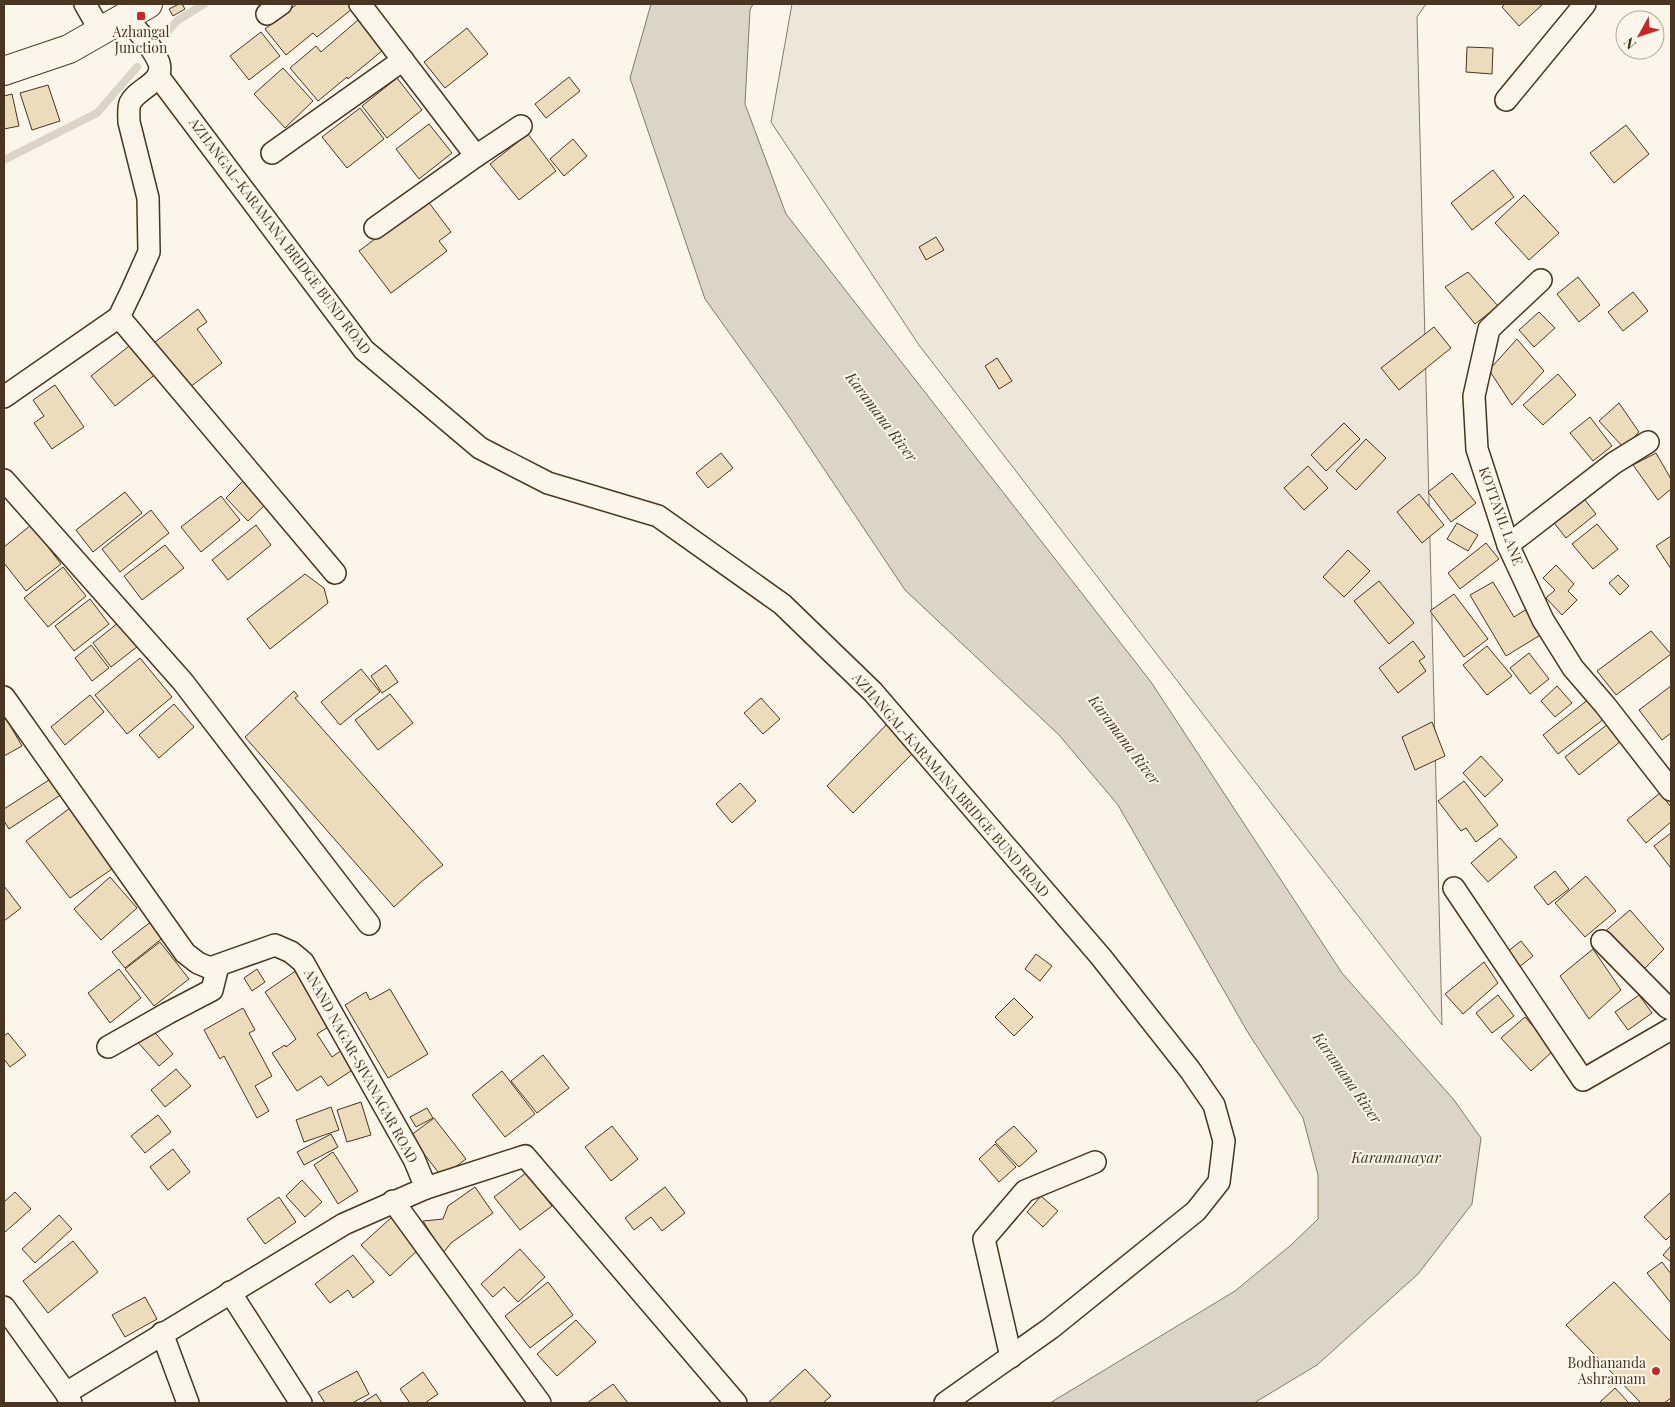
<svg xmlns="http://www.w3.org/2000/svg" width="1675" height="1407" font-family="'Playfair Display',serif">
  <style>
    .green { fill: #ede6d9; stroke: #887966 }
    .water { fill: #dcd4c6; stroke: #887966 }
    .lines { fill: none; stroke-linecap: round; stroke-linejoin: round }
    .stream { stroke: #dcd4c6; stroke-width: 8 }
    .building { fill: #ecdcbc; stroke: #4a3520 }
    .street-casing { stroke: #4a3520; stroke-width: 24 }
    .secondary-casing { stroke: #4a3520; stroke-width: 30 }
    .street { stroke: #fbf6e9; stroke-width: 21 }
    .secondary { stroke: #fbf6e9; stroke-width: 28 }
    .poi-dot { fill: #c62828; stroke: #fbf6e9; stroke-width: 2 }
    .labels { text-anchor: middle; stroke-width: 4; stroke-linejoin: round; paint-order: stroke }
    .poi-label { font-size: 14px; fill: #4a3520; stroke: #fbf6e9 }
    .street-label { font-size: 14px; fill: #4a3520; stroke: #fbf6e9 }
    .water-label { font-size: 15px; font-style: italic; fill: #4a3520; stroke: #fbf6e9 }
  </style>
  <rect width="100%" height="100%" fill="#fbf6e9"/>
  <polygon class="green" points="792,4 1426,4 1417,17 1442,1025 919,345 771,122"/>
  <polygon class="water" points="651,4 753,4 750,10 745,104 786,214 1151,682 1342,973 1454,1100 1481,1138 1472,1204 1418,1274 1317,1365 1254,1403 1050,1403 1235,1291 1291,1245 1318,1219 1318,1175 1303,1118 1247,1031 1118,805 1059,735 905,590 788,415 705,299 630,78"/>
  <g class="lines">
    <g class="stream">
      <polyline points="166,33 178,20 204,4"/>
      <polyline points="4,160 97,113 137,67"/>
    </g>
  </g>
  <g class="building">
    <polygon points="179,4 182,4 185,9 173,16 169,9"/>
    <polygon points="297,4 348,4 352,9 317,37 313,33 286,55 265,29"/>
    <polygon points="1505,4 1543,4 1519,26 1502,7"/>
    <polygon points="358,20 383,50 348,79 347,77 318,101 290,68 316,46 321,52"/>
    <polygon points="467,28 488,54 445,88 424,62"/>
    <polygon points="261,32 280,56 249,80 230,56"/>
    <polygon points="1467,47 1493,48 1492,74 1466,72"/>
    <polygon points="283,68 313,101 285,128 254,94"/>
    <polygon points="569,77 580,91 546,118 535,104"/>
    <polygon points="397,78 422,110 387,138 362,106"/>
    <polygon points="48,85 60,121 32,130 20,93"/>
    <polygon points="12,94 19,126 4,129 4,96"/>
    <polygon points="360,108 384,139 347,168 322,137"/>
    <polygon points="429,124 452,153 419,179 396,149"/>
    <polygon points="1626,125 1649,154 1614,183 1590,153"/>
    <polygon points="528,134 556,171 519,200 490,164"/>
    <polygon points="573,139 587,156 564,176 550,159"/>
    <polygon points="1493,170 1514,197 1472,230 1451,203"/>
    <polygon points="1524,195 1559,233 1529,260 1495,223"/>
    <polygon points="427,200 451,232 439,241 447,251 391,293 359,251"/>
    <polygon points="936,237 944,250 926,260 919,247"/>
    <polygon points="1468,272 1498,306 1475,324 1445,287"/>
    <polygon points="1578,277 1600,305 1579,322 1557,294"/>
    <polygon points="1633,292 1648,311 1623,331 1608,312"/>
    <polygon points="198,309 207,322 197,329 222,363 190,387 155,342"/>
    <polygon points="1539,312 1555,328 1534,347 1519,330"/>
    <polygon points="1434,327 1451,348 1399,390 1381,368"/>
    <polygon points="1517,339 1544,371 1512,405 1489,370"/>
    <polygon points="133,343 157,373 115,406 91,376"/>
    <polygon points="997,358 1012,381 999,389 985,366"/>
    <polygon points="1558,374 1576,395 1543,425 1523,405"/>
    <polygon points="55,385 84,427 52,449 34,423 44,416 33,400"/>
    <polygon points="1619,403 1639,432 1624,448 1599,421"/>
    <polygon points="1590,417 1612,446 1593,461 1570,433"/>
    <polygon points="1344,423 1360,439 1326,471 1311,455"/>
    <polygon points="1366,439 1386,458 1356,490 1336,471"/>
    <polygon points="721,453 733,468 708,488 696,473"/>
    <polygon points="1656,453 1671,479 1671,489 1658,500 1633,465"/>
    <polygon points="1308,466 1328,488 1304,510 1284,488"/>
    <polygon points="1452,473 1476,503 1451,522 1428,492"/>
    <polygon points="243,481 265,505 248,521 226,498"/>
    <polygon points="125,492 142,513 93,552 76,530"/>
    <polygon points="1419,494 1444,525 1422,543 1397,512"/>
    <polygon points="1581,495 1596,514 1566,538 1551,519"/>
    <polygon points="221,496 240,520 201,552 181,527"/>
    <polygon points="151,510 169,533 120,572 102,549"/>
    <polygon points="1457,523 1478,535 1468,551 1447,539"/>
    <polygon points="1597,524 1618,549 1593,569 1572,544"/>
    <polygon points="31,525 61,564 26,591 4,563 4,547"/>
    <polygon points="256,525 271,545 228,580 212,560"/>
    <polygon points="1671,536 1671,569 1656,546"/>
    <polygon points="1486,543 1499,559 1460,589 1448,573"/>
    <polygon points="165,545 184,568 142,600 124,576"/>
    <polygon points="1348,550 1370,571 1344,597 1323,577"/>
    <polygon points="1556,565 1574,584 1568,591 1577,600 1562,615 1546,598 1555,590 1543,578"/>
    <polygon points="63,567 86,596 48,627 24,598"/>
    <polygon points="305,574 324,588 328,603 270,649 247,619"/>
    <polygon points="1618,575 1629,586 1620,595 1609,583"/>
    <polygon points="1379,581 1414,623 1389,644 1354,601"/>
    <polygon points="1493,582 1514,617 1527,609 1542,634 1506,656 1470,595"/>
    <polygon points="1454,594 1488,639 1464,657 1430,611"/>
    <polygon points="90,599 109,624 74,651 55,626"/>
    <polygon points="123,619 142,643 111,667 93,643"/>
    <polygon points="1651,631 1671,654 1616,695 1597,671"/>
    <polygon points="1413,641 1425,657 1419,661 1426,671 1398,693 1379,668"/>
    <polygon points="91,645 109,668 92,681 75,658"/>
    <polygon points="1487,646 1512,676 1487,695 1463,665"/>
    <polygon points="1529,653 1549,679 1530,694 1510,668"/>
    <polygon points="140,658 172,697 127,734 95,695"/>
    <polygon points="386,665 398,682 382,693 371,676"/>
    <polygon points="361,669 380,692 340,725 321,702"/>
    <polygon points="1557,686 1572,703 1555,717 1541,701"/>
    <polygon points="1671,686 1671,733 1662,740 1639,710"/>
    <polygon points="294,691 298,696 295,698 443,865 421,882 394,907 245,737"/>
    <polygon points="390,694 413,723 378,750 355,720"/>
    <polygon points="90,695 104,712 65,745 51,727"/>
    <polygon points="761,698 780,719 763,734 744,713"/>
    <polygon points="1589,699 1604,719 1558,754 1543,735"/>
    <polygon points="174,704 194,727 159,758 139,735"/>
    <polygon points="4,715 22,746 4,756"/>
    <polygon points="891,720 919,747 853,813 827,786"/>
    <polygon points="1432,722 1445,756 1415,770 1402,737"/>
    <polygon points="1608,724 1621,741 1579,775 1565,757"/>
    <polygon points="1481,756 1503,780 1485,797 1463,773"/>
    <polygon points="52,778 62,794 9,829 4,821 4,809"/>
    <polygon points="1464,781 1498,825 1476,842 1466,828 1461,831 1438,801"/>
    <polygon points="740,783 756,801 732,823 716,804"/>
    <polygon points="1660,793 1671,807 1671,822 1646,843 1627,820"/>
    <polygon points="70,808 112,869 70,898 26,841"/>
    <polygon points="1671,833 1671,866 1670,867 1654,846"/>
    <polygon points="1500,838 1517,857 1488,882 1471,863"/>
    <polygon points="1555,871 1569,889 1548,905 1534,887"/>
    <polygon points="1586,876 1616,911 1585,937 1555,903"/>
    <polygon points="110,877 137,908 101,940 74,909"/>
    <polygon points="4,886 21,908 4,921"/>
    <polygon points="1630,910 1664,949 1638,975 1602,934"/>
    <polygon points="157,917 169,933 125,968 112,952"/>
    <polygon points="1521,941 1533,956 1519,967 1507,952"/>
    <polygon points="160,942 189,979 154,1006 125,969"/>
    <polygon points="1593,949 1621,990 1589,1019 1560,976"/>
    <polygon points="1036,954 1052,966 1040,981 1025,969"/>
    <polygon points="1484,962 1498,983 1463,1014 1445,994"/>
    <polygon points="119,969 141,998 110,1023 88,993"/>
    <polygon points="257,969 265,982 252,991 244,978"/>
    <polygon points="297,970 333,1024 317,1034 332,1057 342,1050 354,1069 328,1086 321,1076 297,1091 272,1053 285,1045 286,1047 296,1039 265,992"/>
    <polygon points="390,989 428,1054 388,1078 345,1005 366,992 370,1000"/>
    <polygon points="1498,995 1514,1016 1492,1033 1476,1013"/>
    <polygon points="1639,995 1652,1013 1628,1030 1615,1012"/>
    <polygon points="1014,998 1033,1017 1014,1036 995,1017"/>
    <polygon points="243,1008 255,1030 249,1033 272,1076 255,1086 269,1111 257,1118 224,1056 220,1059 204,1030"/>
    <polygon points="1525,1017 1554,1050 1531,1071 1501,1038"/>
    <polygon points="151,1028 173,1054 159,1066 136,1040"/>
    <polygon points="8,1033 26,1055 10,1067 4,1059 4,1036"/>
    <polygon points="543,1055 569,1088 537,1113 511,1081"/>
    <polygon points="176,1069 191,1086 165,1107 151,1090"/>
    <polygon points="502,1071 535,1114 505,1137 472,1095"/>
    <polygon points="361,1102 371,1135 347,1142 337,1110"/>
    <polygon points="331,1107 339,1130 304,1142 296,1120"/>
    <polygon points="427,1108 433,1118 416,1127 410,1117"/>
    <polygon points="158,1115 171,1132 145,1153 131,1136"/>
    <polygon points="434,1118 466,1159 442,1177 410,1136"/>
    <polygon points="612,1126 638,1159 611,1181 585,1147"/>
    <polygon points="1014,1126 1037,1151 1019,1167 995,1142"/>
    <polygon points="331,1134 338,1147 304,1165 297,1152"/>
    <polygon points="995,1144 1016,1167 999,1182 979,1159"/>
    <polygon points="173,1149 190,1172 168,1190 150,1167"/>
    <polygon points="333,1152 358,1191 338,1204 314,1165"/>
    <polygon points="526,1173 552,1206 520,1230 494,1197"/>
    <polygon points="302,1180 322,1202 305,1217 286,1196"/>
    <polygon points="475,1187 493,1213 451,1243 443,1253 423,1221 443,1219 448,1206"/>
    <polygon points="665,1187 685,1213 662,1231 651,1217 634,1230 625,1218"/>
    <polygon points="15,1192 31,1209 4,1233 4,1202"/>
    <polygon points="1671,1192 1671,1235 1666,1240 1644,1217"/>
    <polygon points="1041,1196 1058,1211 1043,1227 1027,1212"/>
    <polygon points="279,1197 296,1222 265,1244 247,1219"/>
    <polygon points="59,1215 72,1229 35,1263 22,1249"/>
    <polygon points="392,1217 420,1248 390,1276 361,1245"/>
    <polygon points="73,1241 98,1272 48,1313 23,1281"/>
    <polygon points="1671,1246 1671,1262 1663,1255"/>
    <polygon points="520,1249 545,1277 518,1302 504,1287 493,1297 481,1284"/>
    <polygon points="353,1255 374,1282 353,1298 348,1290 330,1303 315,1284"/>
    <polygon points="1662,1262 1671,1274 1671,1303 1647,1273"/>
    <polygon points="548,1282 573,1315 530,1348 505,1316"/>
    <polygon points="1614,1282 1671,1342 1671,1398 1664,1403 1641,1403 1566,1325"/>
    <polygon points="145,1297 157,1319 125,1337 112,1315"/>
    <polygon points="576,1320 596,1342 557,1376 537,1354"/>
    <polygon points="805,1369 831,1396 823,1403 768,1403"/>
    <polygon points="357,1371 369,1394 352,1403 325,1403 318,1392"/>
    <polygon points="423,1372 438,1394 425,1403 410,1403 400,1389"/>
    <polygon points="613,1384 628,1403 587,1403"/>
    <polygon points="1615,1388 1629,1403 1599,1403"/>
    <polygon points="376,1394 382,1403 362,1403"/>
  </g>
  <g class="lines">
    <g class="street-casing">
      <g id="street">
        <polyline points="85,4 101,32"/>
        <polyline points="360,4 476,156 521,126"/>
        <polyline points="267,14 281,4"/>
        <polyline points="158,76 364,350 480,448 548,483 658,516 782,604 873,692 1101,957 1190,1070 1214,1105 1224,1141 1219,1182 1196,1211 1051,1328 945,1403"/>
        <polyline points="1506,100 1585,4"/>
        <polyline points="272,153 403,60"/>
        <polyline points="375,228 476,156"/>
        <polyline points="1541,280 1489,329 1474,396 1477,449 1508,545 1543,620 1573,668 1605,705 1671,790"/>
        <polyline points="119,317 335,573"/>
        <path d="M4,397L119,317L132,290L149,252L148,198L129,122C129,116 128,109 130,103C137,88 165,83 159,63C153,47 137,31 127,17"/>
        <polyline points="4,480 183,682 369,924"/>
        <polyline points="1508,545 1614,463 1648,442"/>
        <polyline points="4,697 185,953 198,963 210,968 275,945 291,952 303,962 414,1159 426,1188 344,1224 66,1393 71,1403"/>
        <polyline points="1454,888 1583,1080 1671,1029"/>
        <polyline points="1602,941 1667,1007 1671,1009"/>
        <polyline points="108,1047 168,1013 212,990 218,966"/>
        <polyline points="426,1188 525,1156 736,1403"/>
        <polyline points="393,1201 540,1403"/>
        <polyline points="230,1292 301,1403"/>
        <polyline points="4,1307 66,1393"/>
        <polyline points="162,1333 188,1403"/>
        <polyline points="1011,1357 984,1239 1025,1191 1095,1162"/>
      </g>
    </g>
    <g class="secondary-casing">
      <polyline id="secondary" points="4,71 69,49 148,4"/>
    </g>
    <use href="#street" class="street"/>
    <use href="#secondary" class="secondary"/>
  </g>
  <g class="poi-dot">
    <rect x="136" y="11" width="10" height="10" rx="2.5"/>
    <circle cx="1656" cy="1371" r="5"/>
  </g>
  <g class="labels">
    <g class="poi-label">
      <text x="141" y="37">Azhangal<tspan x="141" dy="16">Junction</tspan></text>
      <text x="1646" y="1368" text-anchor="end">Bodhananda<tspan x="1646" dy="16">Ashramam</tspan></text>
    </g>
    <g class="street-label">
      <text transform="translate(280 236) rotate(53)" y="5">AZHANGAL-KARAMANA BRIDGE BUND ROAD</text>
      <text transform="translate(1501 516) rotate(70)" y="5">KOTTAYIL LANE</text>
      <text transform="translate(951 785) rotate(49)" y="5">AZHANGAL-KARAMANA BRIDGE BUND ROAD</text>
      <text transform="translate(361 1066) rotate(61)" y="5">ANAND NAGAR-SIVANAGAR ROAD</text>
    </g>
    <g class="water-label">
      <text transform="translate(881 417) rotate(53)" y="5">Karamana River</text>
      <text transform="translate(1124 740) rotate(53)" y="5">Karamana River</text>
      <text transform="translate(1347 1078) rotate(55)" y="5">Karamana River</text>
      <text x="1396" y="1163">Karamanayar</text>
    </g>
  </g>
  <rect width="1675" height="1407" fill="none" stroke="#4a3520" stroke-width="10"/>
  <g transform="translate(1640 35) rotate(230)"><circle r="24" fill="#fbf6e9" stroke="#b4a999"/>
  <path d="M0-4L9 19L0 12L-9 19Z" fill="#c62828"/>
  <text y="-8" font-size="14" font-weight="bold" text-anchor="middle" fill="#4a3520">N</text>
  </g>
</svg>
